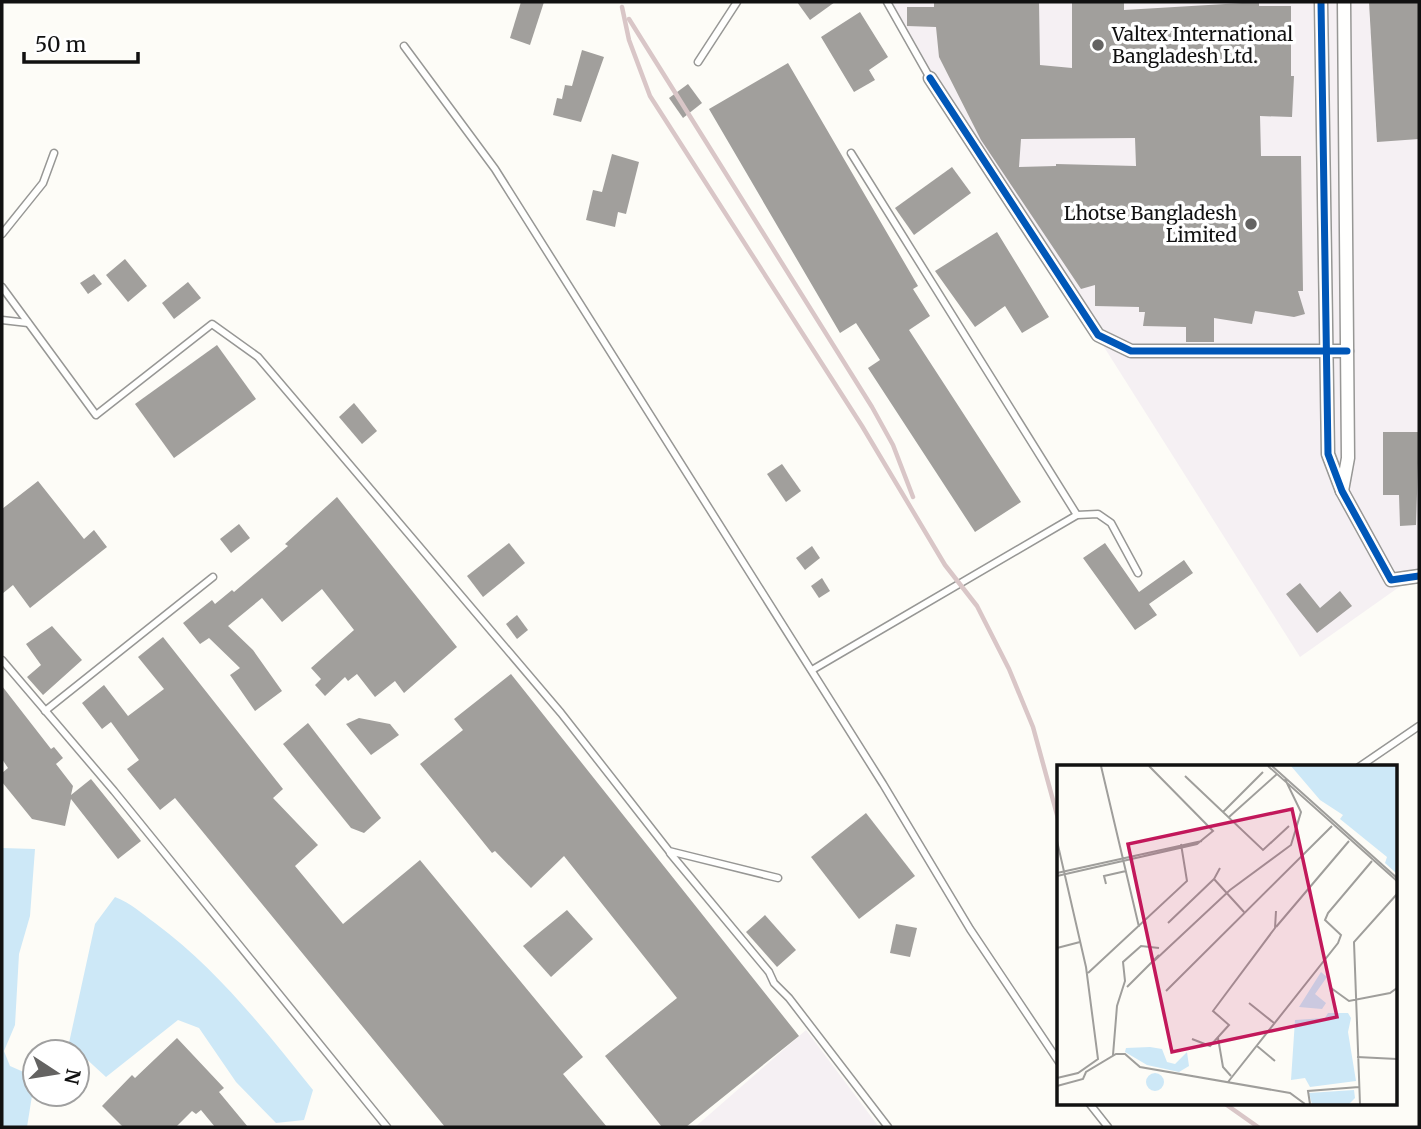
<svg xmlns="http://www.w3.org/2000/svg" width="1421" height="1129" font-family="Merriweather,serif">
  <style>
    .industrial { fill: #f5f0f3 }
    .water { fill: #cde8f7 }
    .building { fill: #a19f9c; fill-rule: evenodd }
    .lines { fill: none; stroke-linecap: round; stroke-linejoin: round }
    .service-casing { stroke: #979795; stroke-width: 9 }
    .minor-casing { stroke: #979795; stroke-width: 15 }
    .service { stroke: #fffffe; stroke-width: 6 }
    .minor { stroke: #fffffe; stroke-width: 12 }
    .rail { stroke: #d9c6c7; stroke-width: 4.5 }
    .cycleway-casing { stroke: #fff; stroke-width: 11 }
    .cycleway { stroke: #0057b8; stroke-width: 7 }
    .poi-dot { fill: #646362; stroke: #fff; stroke-width: 2.5 }
    .labels { text-anchor: middle; stroke-width: 7; stroke-linejoin: round; paint-order: stroke }
    .poi-label { font-size: 19px; fill: #111; stroke: #fff; text-anchor: start }
    .inset-road { fill: none; stroke: #9f9e9b; stroke-width: 2 }
    .view { fill: #c2185b; fill-opacity: 0.15; stroke: #c2185b; stroke-width: 3.5 }
    .inset-edge { fill: none; stroke: #111; stroke-width: 3.5 }
  </style>
  <rect width="100%" height="100%" fill="#fdfcf7"/>
  <g class="industrial">
    <polygon points="886,2 1419,2 1419,573 1300,657"/>
    <polygon points="806,1030 879,1127 695,1127"/>
  </g>
  <g class="water">
    <polygon points="2,848 35,849 30,916 19,954 15,1025 4,1051 10,1066 35,1077 27,1127 2,1127"/>
    <path d="M115,897C131,903 141,913 155,923C218,970 264,1029 313,1090L304,1120L276,1123L236,1082L199,1028L178,1020L106,1077L69,1043L95,924Z"/>
  </g>
  <g class="building">
    <polygon points="521,2 544,2 530,45 510,38"/>
    <polygon points="797,2 835,2 810,20"/>
    <path d="M934,2H1039L1040,65L1072,68V2H1124V10L1259,2V6H1291V76H1294L1292,117L1260,116L1261,156H1301L1303,291H1298L1305,314L1294,317L1255,311L1252,324L1214,318V342H1186V327L1143,326L1145,312H1139V307L1095,306V285L1081,289L981,140L939,57L936,27L907,26V7H934ZM1135,138L1136,166L1056,164V166L1019,167L1021,139Z"/>
    <polygon points="1369,2 1419,2 1419,139 1377,142"/>
    <polygon points="860,12 888,57 869,70 875,80 854,92 821,37"/>
    <polygon points="582,50 604,57 581,122 553,115 557,98 562,99 565,85 572,86"/>
    <polygon points="788,63 918,286 913,289 930,316 909,330 1021,502 975,532 868,368 880,360 856,323 840,333 709,109"/>
    <polygon points="688,84 702,103 683,118 669,98"/>
    <polygon points="612,154 639,162 626,214 618,212 615,227 586,220 593,190 602,192"/>
    <polygon points="952,167 971,193 914,235 895,208"/>
    <polygon points="997,232 1049,317 1022,333 1005,306 975,327 935,271"/>
    <polygon points="125,259 147,286 128,302 106,275"/>
    <polygon points="94,274 102,284 88,294 80,283"/>
    <polygon points="188,282 201,298 174,319 162,303"/>
    <polygon points="217,345 256,399 174,458 135,404"/>
    <polygon points="354,403 377,431 362,444 339,417"/>
    <polygon points="1383,432 1419,432 1416,525 1400,526 1399,495 1383,495"/>
    <polygon points="782,464 801,491 786,502 767,474"/>
    <polygon points="38,481 84,539 94,530 107,547 30,608 13,585 2,594 2,509"/>
    <polygon points="337,497 457,647 404,693 395,681 375,697 357,674 348,681 345,677 325,696 315,685 321,679 311,668 354,630 322,589 282,622 262,598 228,626 253,650 282,691 255,711 230,675 240,668 209,638 200,644 183,623 212,600 215,604 232,590 234,592 288,546 285,544"/>
    <polygon points="239,524 250,538 231,553 220,539"/>
    <polygon points="509,543 525,563 483,597 467,576"/>
    <polygon points="1105,543 1139,592 1184,560 1193,573 1149,604 1157,615 1135,630 1083,558"/>
    <polygon points="812,546 820,558 805,570 796,558"/>
    <polygon points="822,578 830,591 819,598 811,586"/>
    <polygon points="1300,583 1320,608 1340,591 1352,606 1317,633 1286,594"/>
    <polygon points="517,615 528,630 517,639 506,624"/>
    <polygon points="52,626 82,660 43,695 27,677 41,665 26,644"/>
    <polygon points="163,637 283,789 273,798 318,845 295,866 343,924 420,860 583,1057 563,1074 607,1127 445,1127 175,798 160,810 127,769 139,760 111,722 102,729 82,703 104,685 128,716 164,689 138,657"/>
    <polygon points="511,674 799,1036 686,1127 662,1127 605,1056 677,998 564,856 531,888 495,851 492,853 420,764 463,730 454,719"/>
    <polygon points="2,686 51,749 54,747 63,758 56,764 73,786 71,795 91,779 141,841 118,859 71,799 65,826 32,819 2,782 2,773 8,768 2,759"/>
    <polygon points="359,718 390,724 399,735 371,755 346,724"/>
    <polygon points="308,723 381,818 364,833 351,828 283,744"/>
    <polygon points="866,813 915,876 859,919 811,857"/>
    <polygon points="567,910 593,939 551,977 523,946"/>
    <polygon points="765,915 796,950 777,967 746,932"/>
    <polygon points="896,924 917,928 910,957 890,953"/>
    <polygon points="177,1038 224,1088 219,1092 248,1127 215,1127 201,1110 196,1114 192,1111 176,1127 123,1127 102,1106 132,1075 135,1078"/>
  </g>
  <g class="lines">
    <g class="service-casing">
      <g id="service">
        <polyline points="887,2 930,78"/>
        <polyline points="404,46 495,169 883,784 970,929 1059,1062"/>
        <polyline points="698,62 737,2"/>
        <polyline points="851,153 1077,515"/>
        <polyline points="2,234 43,183 54,153"/>
        <polyline points="2,287 96,415 212,324 258,357 561,713 669,851 778,878"/>
        <polyline points="2,320 28,323"/>
        <polyline points="2,660 114,791 387,1127"/>
        <polyline points="812,670 1077,515 1098,514 1111,523 1138,573"/>
        <polyline points="45,711 213,577"/>
        <polyline points="1359,767 1419,726"/>
        <polyline points="670,853 769,972 774,983 789,998 888,1127"/>
        <polyline points="1089,1103 1108,1127"/>
      </g>
    </g>
    <g class="minor-casing">
      <g id="minor">
        <polyline points="1321,2 1328,454 1342,491 1391,580 1419,576"/>
        <polyline points="930,78 1098,335 1131,351 1347,351"/>
        <polyline points="1342,491 1348,458 1344,2"/>
      </g>
    </g>
    <use href="#service" class="service"/>
    <use href="#minor" class="minor"/>
    <g class="rail">
      <polyline points="622,7 629,40 650,96 862,426 945,565 977,606 1009,669 1033,727 1059,822"/>
      <polyline points="629,19 872,407 893,445 913,497"/>
      <polyline points="1224,1103 1258,1127"/>
    </g>
    <g class="cycleway-casing">
      <g id="cycleway">
        <polyline points="1321,2 1328,454 1342,491 1391,580 1419,576"/>
        <polyline points="930,78 1098,335 1131,351 1347,351"/>
      </g>
    </g>
    <use href="#cycleway" class="cycleway"/>
  </g>
  <g class="poi-dot">
    <circle cx="1098" cy="45" r="7"/>
    <circle cx="1251" cy="224" r="7"/>
  </g>
  <g class="labels">
    <g class="poi-label">
      <text x="1112" y="41">Valtex International<tspan x="1112" dy="22">Bangladesh Ltd.</tspan></text>
      <text x="1237" y="220" text-anchor="end">Lhotse Bangladesh<tspan x="1237" dy="22">Limited</tspan></text>
    </g>
  </g>
  <g transform="translate(1057 765)">
    <rect width="340" height="340" fill="#fdfcf7"/>
    <path d="M234,1H339V108L328,98L330,92L283,54L286,50L263,35ZM264,207L270,212L258,229L269,238L265,244L242,242ZM271,248H291L294,253L291,267L299,316L253,322L248,313L234,315L238,255L268,253ZM93,282L105,284L110,297L118,299L130,287L132,301L122,307L90,300L68,287L69,283ZM89 317a9 9 0 1 1 18 0a9 9 0 1 1-18 0ZM297,325L298,333L292,339H255L252,328Z" fill="#cde8f7"/>
    <path class="inset-road" d="M44,1L82,162M211,1L340,116M215,1L340,113M128,11L206,85L232,61M166,47L206,7M172,52L220,9M0,76L29,202L41,294L21,308L0,313M163,103L157,114L187,147M0,108L145,76M0,111L140,79L156,66L92,1M49,119L47,111L69,106M111,158L157,114M219,162L292,76M0,183L23,177M97,196L173,125L234,80L244,47L228,14M31,208L130,116L124,79M70,222L102,190M274,223L292,236L333,228L340,223M109,226L275,61M192,238L217,258M161,273L166,302L174,311M135,274L153,281L172,260L156,246L218,163L219,146M200,281L218,296M56,290L60,241L68,216L66,197L84,181L102,183M300,292L340,294M171,317L281,178L284,170L268,155L271,148L315,96M0,321L26,314L29,307L59,289H68L83,302L233,328L248,339M253,339L251,326L302,322M303,339L297,177L340,129"/>
    <path class="view" d="M235,44L280,252L115,287L71,79Z"/>
    <rect width="340" height="340" class="inset-edge"/>
  </g>
  <rect width="1421" height="1129" fill="none" stroke="#111111" stroke-width="7"/>
  <g transform="translate(56 1073) rotate(102)"><circle r="33" fill="#ffffff" stroke="#a0a0a0" stroke-width="2"/>
  <path d="M0-5L12 26L0 18L-12 26Z" fill="#646362"/>
  <text y="-10" font-size="19" font-weight="bold" text-anchor="middle" fill="#111111">N</text>
  </g>
  <path d="M24 52v10h114v-10" fill="none" stroke="#111111" stroke-width="3.5"/>
  <text x="35" y="52" font-size="21" fill="#111111" stroke="#ffffff" stroke-width="5" paint-order="stroke">50 m</text>
</svg>
